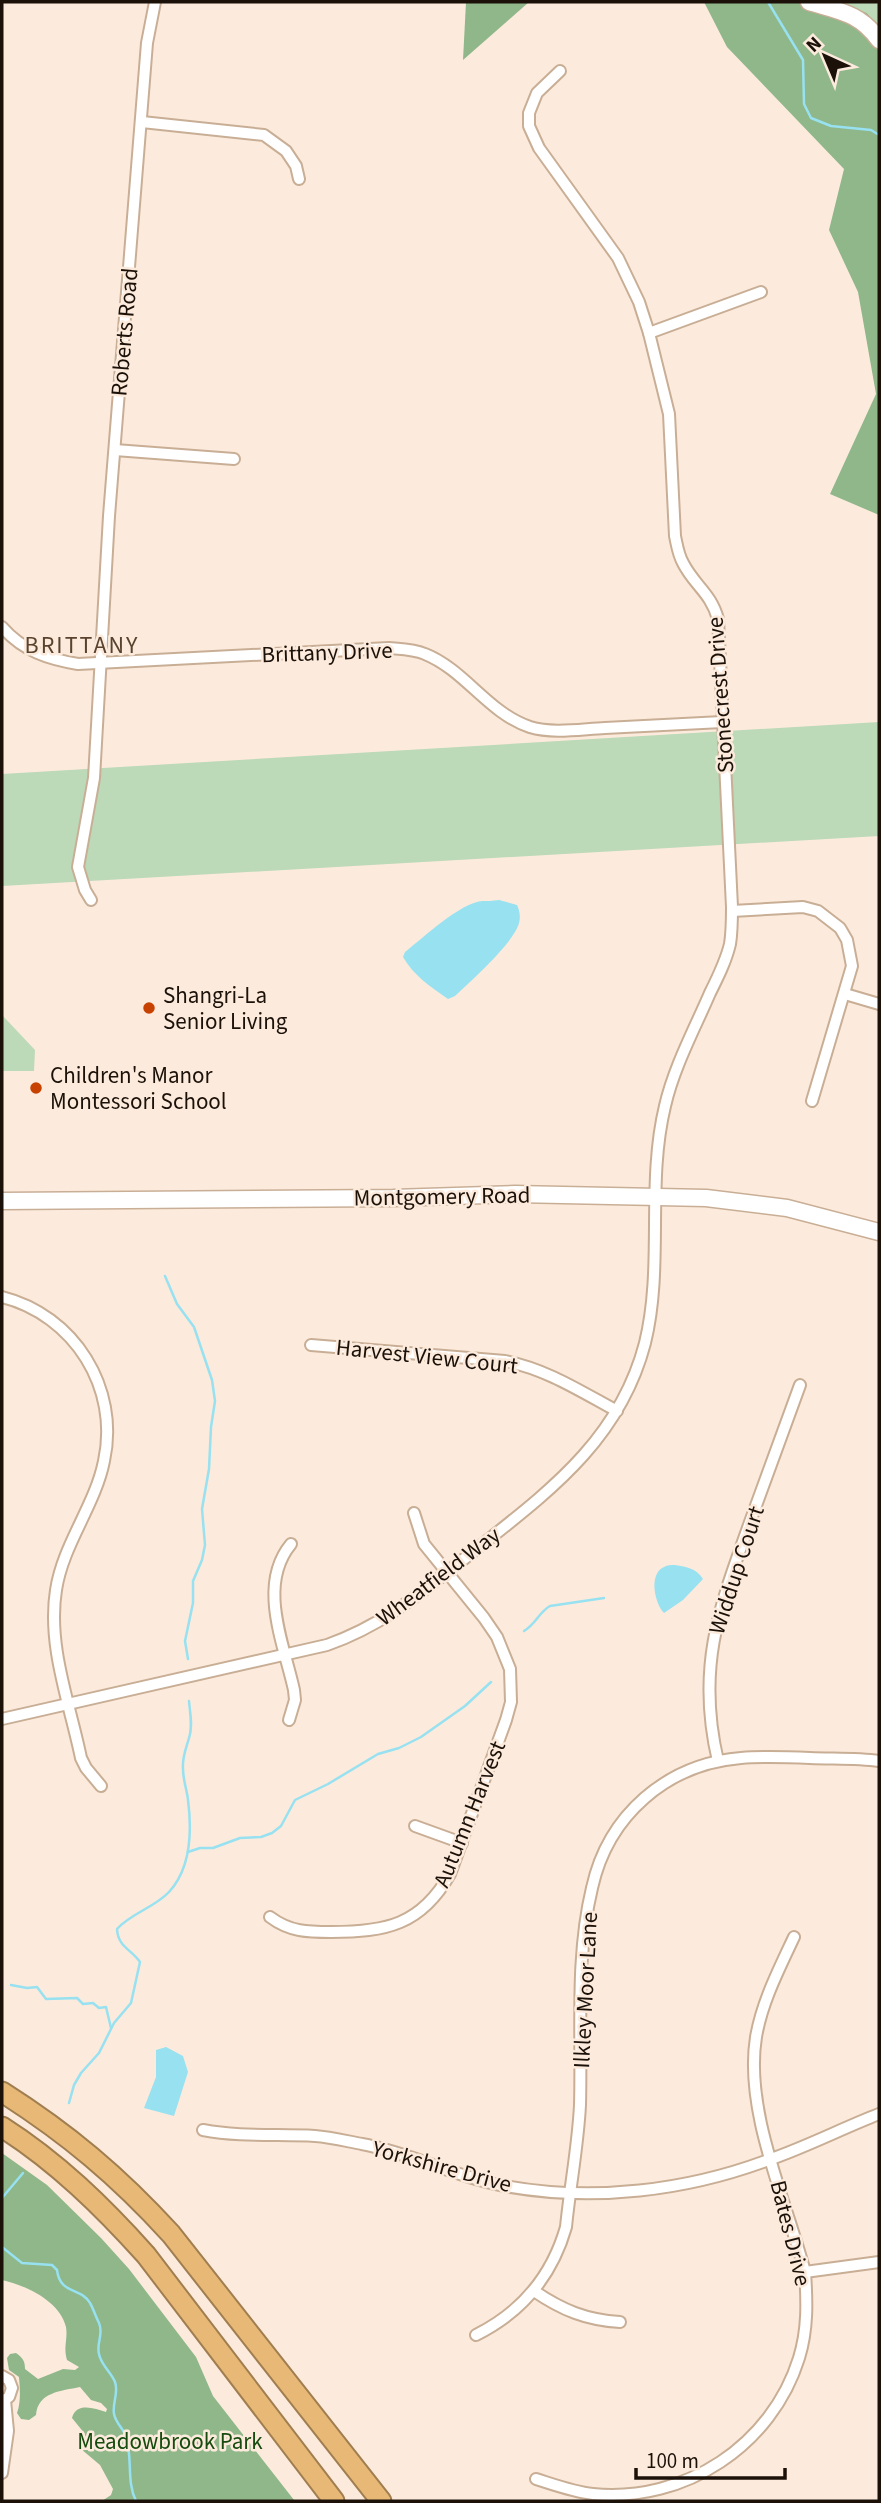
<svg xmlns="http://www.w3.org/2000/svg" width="881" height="2503" font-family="'Source Sans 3',sans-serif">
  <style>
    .green { fill: #bcd9b8 }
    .forest { fill: #8fb78a }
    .water { fill: #97e1f1 }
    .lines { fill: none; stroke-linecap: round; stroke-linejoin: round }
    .stream { stroke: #97e1f1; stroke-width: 2.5 }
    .street-casing { stroke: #c9ae96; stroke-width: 14 }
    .secondary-casing { stroke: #c9ae96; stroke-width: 19 }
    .highway-casing { stroke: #a07e50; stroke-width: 23 }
    .street { stroke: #fff; stroke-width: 10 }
    .secondary { stroke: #fff; stroke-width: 16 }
    .highway { stroke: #e8b976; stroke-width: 19 }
    .poi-dot { fill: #c74100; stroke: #fcebdc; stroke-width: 2.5 }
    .labels { text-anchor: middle; stroke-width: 5; stroke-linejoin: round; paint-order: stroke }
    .street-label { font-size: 23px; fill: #1b1109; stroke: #fcebdc }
    .poi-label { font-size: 23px; fill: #1b1109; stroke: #fcebdc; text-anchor: start }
    .park-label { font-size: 23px; fill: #154b0f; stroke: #fcebdc }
    .neighbourhood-label { font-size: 24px; letter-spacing: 2px; fill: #5a432e; stroke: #fcebdc }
  </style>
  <rect width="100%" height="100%" fill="#fcebdc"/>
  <g class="green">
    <polygon points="839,2 879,2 879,27 867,13"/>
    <polygon points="879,722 879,836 2,886 2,774"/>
    <polygon points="2,1015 35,1050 34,1071 2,1071"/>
  </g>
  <g class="forest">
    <polygon points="466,2 529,2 463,60"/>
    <polygon points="704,2 839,2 867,13 879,27 879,515 830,494 876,394 858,292 829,230 844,169 727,47"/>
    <path d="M2,2153L47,2185L101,2238L129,2269L196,2357L213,2396L294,2500L102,2501L111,2495L113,2489L100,2465L81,2449L85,2434L72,2418C76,2402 94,2408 106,2412L107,2409L101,2403L91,2400L80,2387C61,2391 38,2392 36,2415L29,2420L21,2419L17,2413C21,2402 20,2389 19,2377L9,2370L7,2358L10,2354L16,2353C23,2358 25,2361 25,2369L38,2379L63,2369L75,2370L79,2367L67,2360C63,2347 68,2339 66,2327C60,2301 25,2285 2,2280Z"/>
  </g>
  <g class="water">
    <path d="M499,900L517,905C520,911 521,919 518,926C510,946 472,980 455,996L448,999C431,987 414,976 403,957L405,952C423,938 460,903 482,901C487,901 493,901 499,900Z"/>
    <path d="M675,1565C687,1567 696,1568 703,1579L683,1600L664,1613C655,1604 648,1574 664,1567C667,1565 672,1565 675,1565Z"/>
    <polygon points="166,2047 183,2056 188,2072 174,2116 144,2108 156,2077 156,2050"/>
  </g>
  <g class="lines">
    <g class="stream">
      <polyline points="768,2 803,60 804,104 811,118 831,126 871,130 879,135"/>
      <polyline points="165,1276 177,1304 194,1327 212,1380 215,1401 211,1427 209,1469 202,1509 205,1545 202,1560 193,1581 193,1603 185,1641 188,1659"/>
      <path d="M524,1631C536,1624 539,1612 550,1606L604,1598"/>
      <polyline points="188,1852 200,1848 213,1848 240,1838 261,1837 272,1833 281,1826 295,1800 328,1784 378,1754 399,1748 421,1737 465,1706 491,1682"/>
      <polyline points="11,1985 27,1988 37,1987 46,1999 77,1998 83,2004 93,2003 99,2008 106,2007 111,2028"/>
      <path d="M69,2103L74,2085L81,2073L99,2053L114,2023L131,2003L140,1962C131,1949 118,1947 117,1929C131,1913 154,1908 169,1892C191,1868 192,1831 188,1800C187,1790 183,1780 183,1769C182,1757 186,1749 189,1738C193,1726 190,1713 189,1701"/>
      <polyline points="2,2198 23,2173"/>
      <path d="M2,2247L22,2263L52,2265L57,2270C60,2295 81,2287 90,2303C93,2308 96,2317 99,2323C104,2334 96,2343 99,2354C101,2365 111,2372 115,2382C119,2393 112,2403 114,2414C116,2424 124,2429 126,2437C133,2458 126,2481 136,2501"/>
    </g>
    <g class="street-casing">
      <g id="street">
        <polyline points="142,122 264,135 286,151 296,166 299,179"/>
        <polyline points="649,333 761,292"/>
        <polyline points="115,450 234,459"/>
        <path d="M2,627C23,651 48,659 78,664L389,648C401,649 414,649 425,654C465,670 488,713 530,727C553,734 581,729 605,728C644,726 683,724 722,722"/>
        <polyline points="91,900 85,890 78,867 94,778 109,516 147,43 155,2"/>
        <polyline points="732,911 803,907 818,911 840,928 847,940 852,966 812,1101"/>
        <polyline points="845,994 879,1004"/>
        <path d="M2,1297C74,1315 120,1388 104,1461C95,1506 63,1544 56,1590C47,1646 70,1704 81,1758L86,1768L101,1786"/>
        <path d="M311,1345L505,1361C546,1369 580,1391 617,1411"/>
        <path d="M2,1719L327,1645C384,1625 422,1592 469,1555C544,1495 619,1443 645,1343C664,1266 646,1184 665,1106C674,1067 694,1030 710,993C718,977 726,961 730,944C732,932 732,919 732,907L718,619C711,593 694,585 683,563C678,554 677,545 675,536L669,414L649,333L639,302L618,258L539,148L529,126V113L537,93L560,71"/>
        <path d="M289,1720L295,1700L294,1690C284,1644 257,1585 291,1544"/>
        <path d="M718,1761C696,1668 719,1608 750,1522C767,1476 783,1431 800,1385"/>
        <polyline points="415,1826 462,1843"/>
        <path d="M270,1917C290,1932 308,1932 331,1932C386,1932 421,1925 450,1874L506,1720L511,1702L510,1669L497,1637L484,1618L424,1544L414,1513"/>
        <path d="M203,2130C240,2137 277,2134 315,2136C330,2137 346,2141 362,2144C411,2153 455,2177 505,2186C593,2202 687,2191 771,2159C808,2146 843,2128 879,2114"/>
        <polyline points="805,2272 879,2262"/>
        <path d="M534,2291C562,2310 586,2320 620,2322"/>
        <path d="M476,2335C522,2312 552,2276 566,2227C570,2186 578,2146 580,2105C582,2034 575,1958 592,1888C608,1815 667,1764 741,1758C764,1756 787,1757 810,1758C833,1759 857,1758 879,1761"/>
        <polyline points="2,2376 9,2380 12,2388 9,2397 2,2401"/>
        <polyline points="2,2473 8,2431 5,2400"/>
        <path d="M536,2479C555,2485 574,2492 593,2494C685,2503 772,2445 799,2358C808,2329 807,2301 805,2272C786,2200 744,2111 756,2037C762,2002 779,1969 794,1937"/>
      </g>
    </g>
    <g class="secondary-casing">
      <g id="secondary">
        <path d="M809,2C839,11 860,13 879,40"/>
        <polyline points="2,1201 393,1198 515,1194 706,1198 787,1208 879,1232"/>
      </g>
    </g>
    <g class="highway-casing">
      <g id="highway">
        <path d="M2,2092C68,2134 118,2176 171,2234L381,2501"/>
        <path d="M2,2127C57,2162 103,2207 146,2255L334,2501"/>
      </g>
    </g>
    <use href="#street" class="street"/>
    <use href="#secondary" class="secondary"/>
    <use href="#highway" class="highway"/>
  </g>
  <g class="poi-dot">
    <circle cx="149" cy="1008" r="7"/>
    <circle cx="36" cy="1088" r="7"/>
  </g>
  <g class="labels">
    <g class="street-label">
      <text transform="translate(124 332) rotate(-85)" y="8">Roberts Road</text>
      <text transform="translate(327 652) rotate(-2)" y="8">Brittany Drive</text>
      <text transform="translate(720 695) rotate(-94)" y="8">Stonecrest Drive</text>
      <text transform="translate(442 1196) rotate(-1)" y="8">Montgomery Road</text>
      <text transform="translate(427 1356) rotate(6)" y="8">Harvest View Court</text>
      <text transform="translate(736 1570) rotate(-72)" y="8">Widdup Court</text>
      <text transform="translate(438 1576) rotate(-37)" y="8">Wheatfield Way</text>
      <text transform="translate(469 1814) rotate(-68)" y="8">Autumn Harvest</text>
      <text transform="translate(585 1990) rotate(-87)" y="8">Ilkley Moor Lane</text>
      <text transform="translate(442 2166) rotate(15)" y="8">Yorkshire Drive</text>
      <text transform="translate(791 2233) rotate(76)" y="8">Bates Drive</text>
    </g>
    <g class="poi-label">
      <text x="163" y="1003">Shangri-La<tspan x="163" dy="26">Senior Living</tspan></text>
      <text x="50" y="1083">Children's Manor<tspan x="50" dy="26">Montessori School</tspan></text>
    </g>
    <g class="park-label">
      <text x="170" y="2449">Meadowbrook Park</text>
    </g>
    <g class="neighbourhood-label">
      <text x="82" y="653">BRITTANY</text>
    </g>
  </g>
  <rect width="881" height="2503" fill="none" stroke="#1b1109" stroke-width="7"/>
  <g transform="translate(825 56) rotate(316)" stroke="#fcebdc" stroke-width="5" paint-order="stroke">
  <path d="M0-5L12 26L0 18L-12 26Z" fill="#1b1109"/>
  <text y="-10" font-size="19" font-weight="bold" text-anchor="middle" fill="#1b1109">N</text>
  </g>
  <path d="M636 2468v10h149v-10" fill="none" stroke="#1b1109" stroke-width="3.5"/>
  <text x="646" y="2468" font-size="21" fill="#1b1109" stroke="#fcebdc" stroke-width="5" paint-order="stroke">100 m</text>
</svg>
